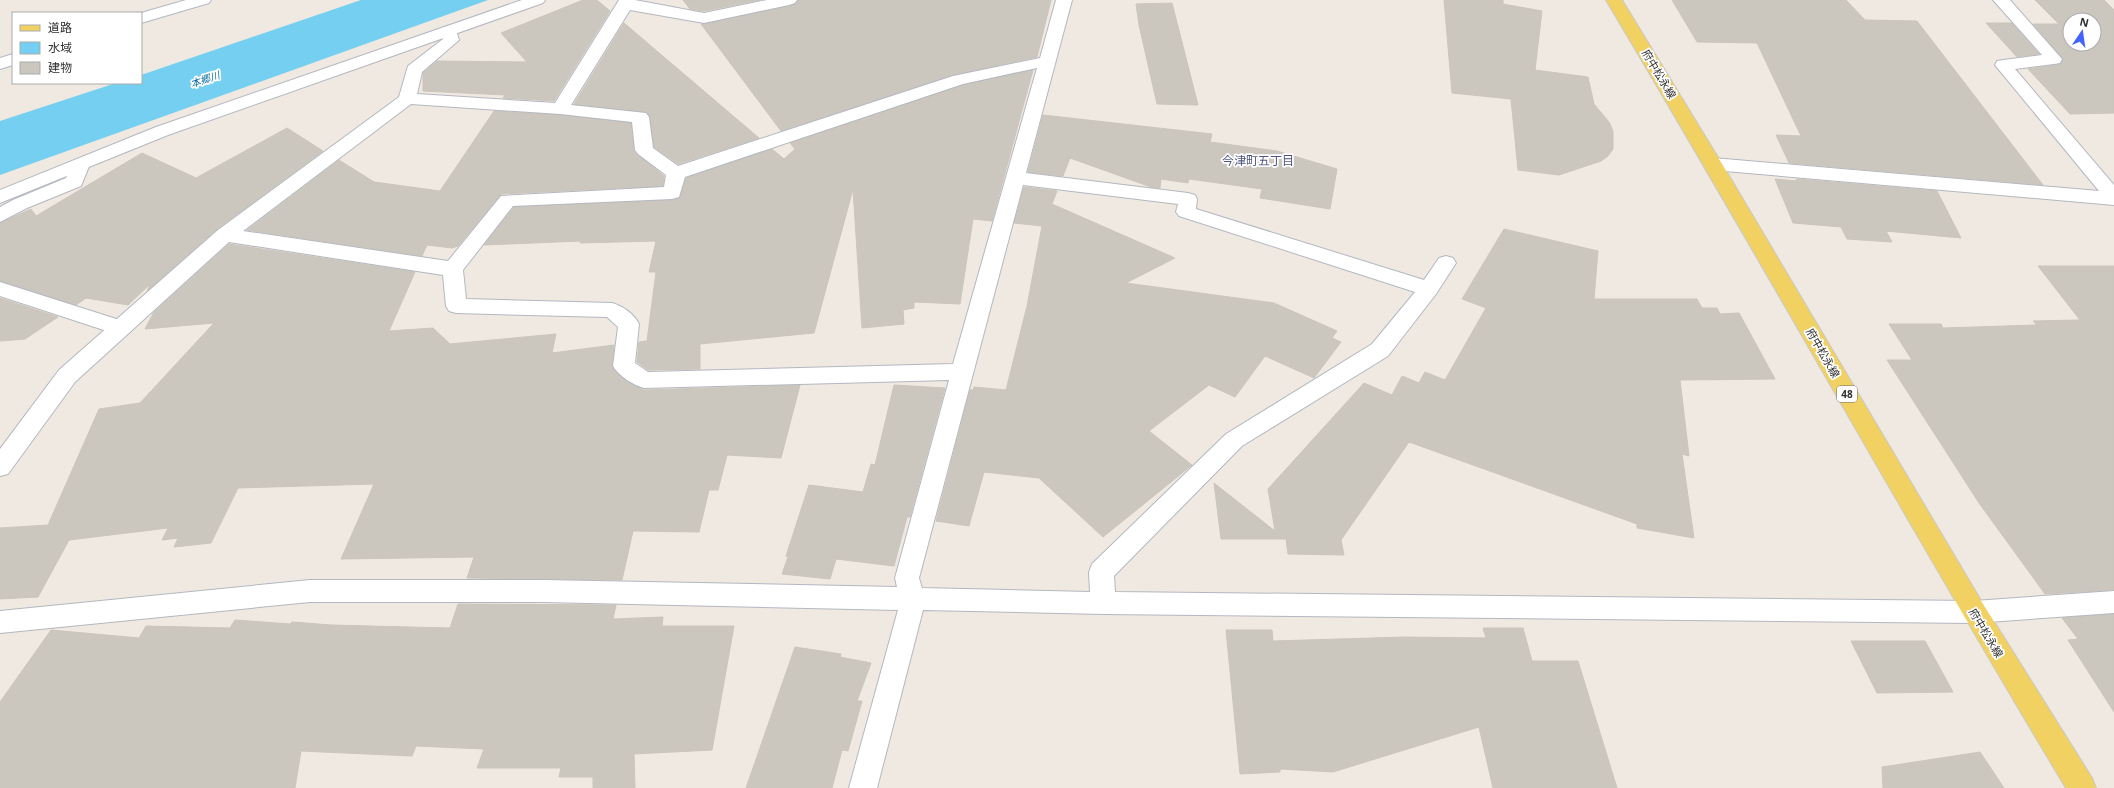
<svg xmlns="http://www.w3.org/2000/svg" width="2114" height="788" font-family="'Open Sans','Noto Sans JP',sans-serif">
  <style>
    .water { fill: #75cff0 }
    .building { fill: #cbc7bf; stroke: #cbc5ba; fill-rule: evenodd }
    .lines { fill: none; stroke-linecap: round; stroke-linejoin: round }
    .lane-casing { stroke: #b4b7c1; stroke-width: 2 }
    .street-casing { stroke: #b4b7c1; stroke-width: 2 }
    .secondary-casing { stroke: #b4b7c1; stroke-width: 2 }
    .primary-casing { stroke: #c9c9c9; stroke-width: 2 }
    .lane { fill: #fff; fill-rule: evenodd }
    .street { fill: #fff; fill-rule: evenodd }
    .secondary { fill: #fff; fill-rule: evenodd }
    .primary { fill: #f2d163; fill-rule: evenodd }
    .labels { text-anchor: middle; stroke-width: 3.5; stroke-linejoin: round; paint-order: stroke }
    .far-water-label { font-size: 10px; font-style: italic; fill: #0d6fa3; stroke: #fff }
    .shield { fill: #fff; stroke: #6d6d6d; stroke-width: 1 }
    .shield-label { font-size: 10px; font-weight: bold; fill: #2e2e2e }
    .street-label { font-size: 11px; fill: #2e2e2e; stroke: #fff }
    .neighbourhood-label { font-size: 12px; fill: #4d5680; stroke: #fff }
  </style>
  <rect width="100%" height="100%" fill="#efe9e1"/>
  <polygon class="water" points="361,0 488,0 0,175 0,121 116,83 141,83 141,75"/>
  <g class="building">
    <polygon points="583,0 597,0 610,11 554,101 503,98 505,95 423,91 423,73 437,61 527,62 501,33"/>
    <polygon points="683,0 760,0 704,11 690,9"/>
    <polygon points="798,0 1051,0 1037,57 953,75 781,131 701,24 789,6 795,4"/>
    <polygon points="1444,0 1503,0 1503,4 1542,11 1535,70 1588,77 1594,104 1609,122 1613,131 1613,149 1608,156 1601,161 1559,175 1518,170 1511,99 1452,93"/>
    <polygon points="1672,0 1846,0 1865,20 1917,21 2043,185 1789,163 1776,135 1801,136 1757,43 1697,42"/>
    <path d="M2035,0H2104L2114,10V113L2070,114L2028,69L2060,64L2063,59L2033,24H2059ZM2070,20H2094V44H2070Z"/>
    <polygon points="1172,3 1198,105 1157,104 1139,25 1136,4"/>
    <polygon points="624,23 759,138 678,164 654,147 650,117 647,112 574,104"/>
    <polygon points="1986,23 2012,23 2039,54 2017,57"/>
    <polygon points="1033,70 992,221 973,219 960,304 914,302 914,308 903,310 904,324 862,328 853,189 814,333 700,344 700,369 648,370 637,362 639,342 647,341 656,272 649,272 656,241 580,243 581,241 484,245 514,207 672,200 680,197 686,178 772,149 784,159 795,149 790,143 963,85"/>
    <polygon points="494,111 560,115 631,123 634,151 664,176 663,186 501,194 458,246 452,248 427,245 422,256 247,230 339,160 374,182 440,191"/>
    <polygon points="1043,115 1212,134 1210,142 1277,151 1337,169 1330,209 1260,198 1262,189 1189,179 1188,183 1161,179 1160,188 1151,187 1070,158 1063,176 1028,172"/>
    <polygon points="287,128 323,151 217,229 147,291 150,284 128,305 86,298 76,305 0,281 0,223 31,209 36,216 142,153 196,178"/>
    <polygon points="1775,179 1797,181 1796,179 1937,191 1961,238 1886,231 1892,242 1847,239 1841,227 1793,223"/>
    <polygon points="1024,187 1057,191 1052,204 1175,258 1126,283 1274,303 1337,331 1332,338 1341,342 1314,378 1265,356 1235,397 1209,385 1149,431 1192,465 1103,537 1039,478 984,472 969,526 936,521 970,390 973,390 974,387 1006,390 1027,306 1042,226 1014,223"/>
    <polygon points="1504,229 1598,251 1594,299 1697,299 1702,308 1717,308 1720,314 1739,313 1775,379 1680,380 1689,456 1682,454 1694,538 1637,528 1637,524 1409,442 1341,540 1344,555 1288,554 1286,539 1221,539 1214,483 1275,531 1268,489 1364,383 1392,395 1402,376 1419,383 1425,372 1445,380 1486,308 1462,299"/>
    <polygon points="229,244 415,272 389,331 433,328 450,344 556,334 552,353 614,345 612,367 626,381 644,390 800,385 781,458 727,455 718,490 709,490 699,532 633,531 622,580 467,578 474,557 341,559 374,484 238,488 211,543 174,547 178,538 162,540 168,528 69,540 38,597 0,599 0,528 48,525 99,409 140,403 214,323 145,329 154,312"/>
    <polygon points="2038,266 2114,266 2114,590 2045,594 1979,503 1887,360 1912,360 1889,324 1941,324 1943,328 2037,325 2033,321 2080,320"/>
    <polygon points="0,298 58,317 25,339 0,341"/>
    <polygon points="894,385 945,388 910,517 907,517 894,566 836,559 830,579 782,574 788,557 786,556 809,485 863,492 871,464 875,465"/>
    <polygon points="458,604 616,605 613,619 663,617 662,626 734,626 712,750 634,754 635,788 593,788 593,777 559,777 561,768 477,768 484,749 416,746 412,756 301,751 295,788 0,788 0,702 51,630 139,638 146,626 230,628 235,620 290,624 292,622 331,625 450,628"/>
    <polygon points="2114,614 2114,712 2068,640 2078,639 2062,618"/>
    <polygon points="1483,628 1523,628 1532,661 1578,661 1617,788 1493,788 1479,727 1333,772 1280,769 1280,772 1240,774 1226,630 1272,630 1273,641 1405,637 1486,638"/>
    <polygon points="1851,641 1925,641 1953,692 1877,693"/>
    <polygon points="795,647 841,654 840,657 871,663 857,701 862,701 848,751 842,750 832,788 746,788"/>
    <polygon points="1980,752 2004,788 1883,788 1882,767"/>
  </g>
  <g class="lines">
    <g class="lane-casing">
      <g id="lane">
        <polygon points="81,158 87,160 90,164 81,186 27,208 0,222 0,207 13,200 66,178 75,160"/>
        <polygon points="0,282 129,323 132,328 129,333 122,336 0,296"/>
      </g>
    </g>
    <g class="street-casing">
      <g id="street">
        <polygon points="186,0 211,0 209,3 141,23 141,13"/>
        <path d="M619,0H635L704,13L767,0H797L795,3L789,5L704,23L630,10L571,105L646,113L649,117L653,148L678,166L953,76L1040,58L1056,0H1072L1026,173L1188,193L1195,195L1197,199L1196,209L1424,280L1439,258L1446,256L1453,258L1456,263L1436,294L1388,356L1242,446L1114,576L1115,592L1974,601L2114,591V613L1974,623L1103,614L923,610L877,788H849L898,610L543,602H310L0,633V611L310,580H543L897,587L895,578L949,380L644,388C633,385 619,376 613,366L618,327L607,317L456,313L449,311L446,306L443,275L229,242L75,382L8,474L0,476V449L59,370L218,230L399,97L408,66L443,39L441,30L443,27H455L459,40L422,72L417,94L555,103ZM1037,68L953,364L648,372L635,363L639,324C634,314 623,306 612,303L466,299L463,270L513,206L672,199L679,197L685,177L963,84ZM411,104L560,114L632,122L635,150L638,154L666,175L664,187L501,196L448,261L243,231ZM1023,185L1178,204L1176,212L1179,216L1415,292L1372,344L1226,434L1092,564L1089,572L1090,592L922,588L919,578Z"/>
        <polygon points="1993,0 2010,0 2062,59 2060,63 2054,64 2015,69 2114,185 2114,205 1713,170 1707,168 1704,164 1707,160 1713,158 2099,191 1995,65 1997,61 2003,60 2042,55"/>
        <polygon points="13,54 13,65 0,69 0,58"/>
      </g>
    </g>
    <g class="secondary-casing">
      <polygon id="secondary" points="522,0 545,0 543,3 168,135 0,203 0,190 156,127"/>
    </g>
    <g class="primary-casing">
      <path id="primary" d="M1606,0H1622L1722,164L1983,604L2092,778L2096,788H2066C1909,527 1762,261 1606,0Z"/>
    </g>
    <use href="#lane" class="lane"/>
    <use href="#street" class="street"/>
    <use href="#secondary" class="secondary"/>
    <use href="#primary" class="primary"/>
  </g>
  <g class="labels">
    <g class="far-water-label">
      <text transform="translate(205 79) rotate(-19)" y="4">本郷川</text>
    </g>
    <rect class="shield" x="1837" y="386" width="20" height="16" rx="3"/>
    <g class="shield-label">
      <text x="1847" y="398">48</text>
    </g>
    <g class="street-label">
      <text transform="translate(1659 74) rotate(59)" y="4">府中松永線</text>
      <text transform="translate(1823 353) rotate(60)" y="4">府中松永線</text>
      <text transform="translate(1986 633) rotate(59)" y="4">府中松永線</text>
    </g>
    <g class="neighbourhood-label">
      <text x="1258" y="165">今津町五丁目</text>
    </g>
  </g>
  <rect x="12" y="12" width="130" height="72" fill="#ffffff" stroke="#ababab"/>
  <rect x="20" y="25" width="20" height="6" fill="#f2d163" stroke="#ababab"/>
  <text x="48" y="32" font-size="12" fill="#2e2e2e">道路</text>
  <rect x="20" y="42" width="20" height="12" fill="#75cff0" stroke="#ababab"/>
  <text x="48" y="52" font-size="12" fill="#2e2e2e">水域</text>
  <rect x="20" y="62" width="20" height="12" fill="#cbc7bf" stroke="#ababab"/>
  <text x="48" y="72" font-size="12" fill="#2e2e2e">建物</text>
  <g transform="translate(2082 32) rotate(13)"><circle r="19" fill="#ffffff" stroke="#ababab"/>
  <path d="M0-3L7 15L0 10L-7 15Z" fill="#4264fb"/>
  <text y="-6" font-size="11" font-weight="bold" text-anchor="middle" fill="#2e2e2e">N</text>
  </g>
</svg>
